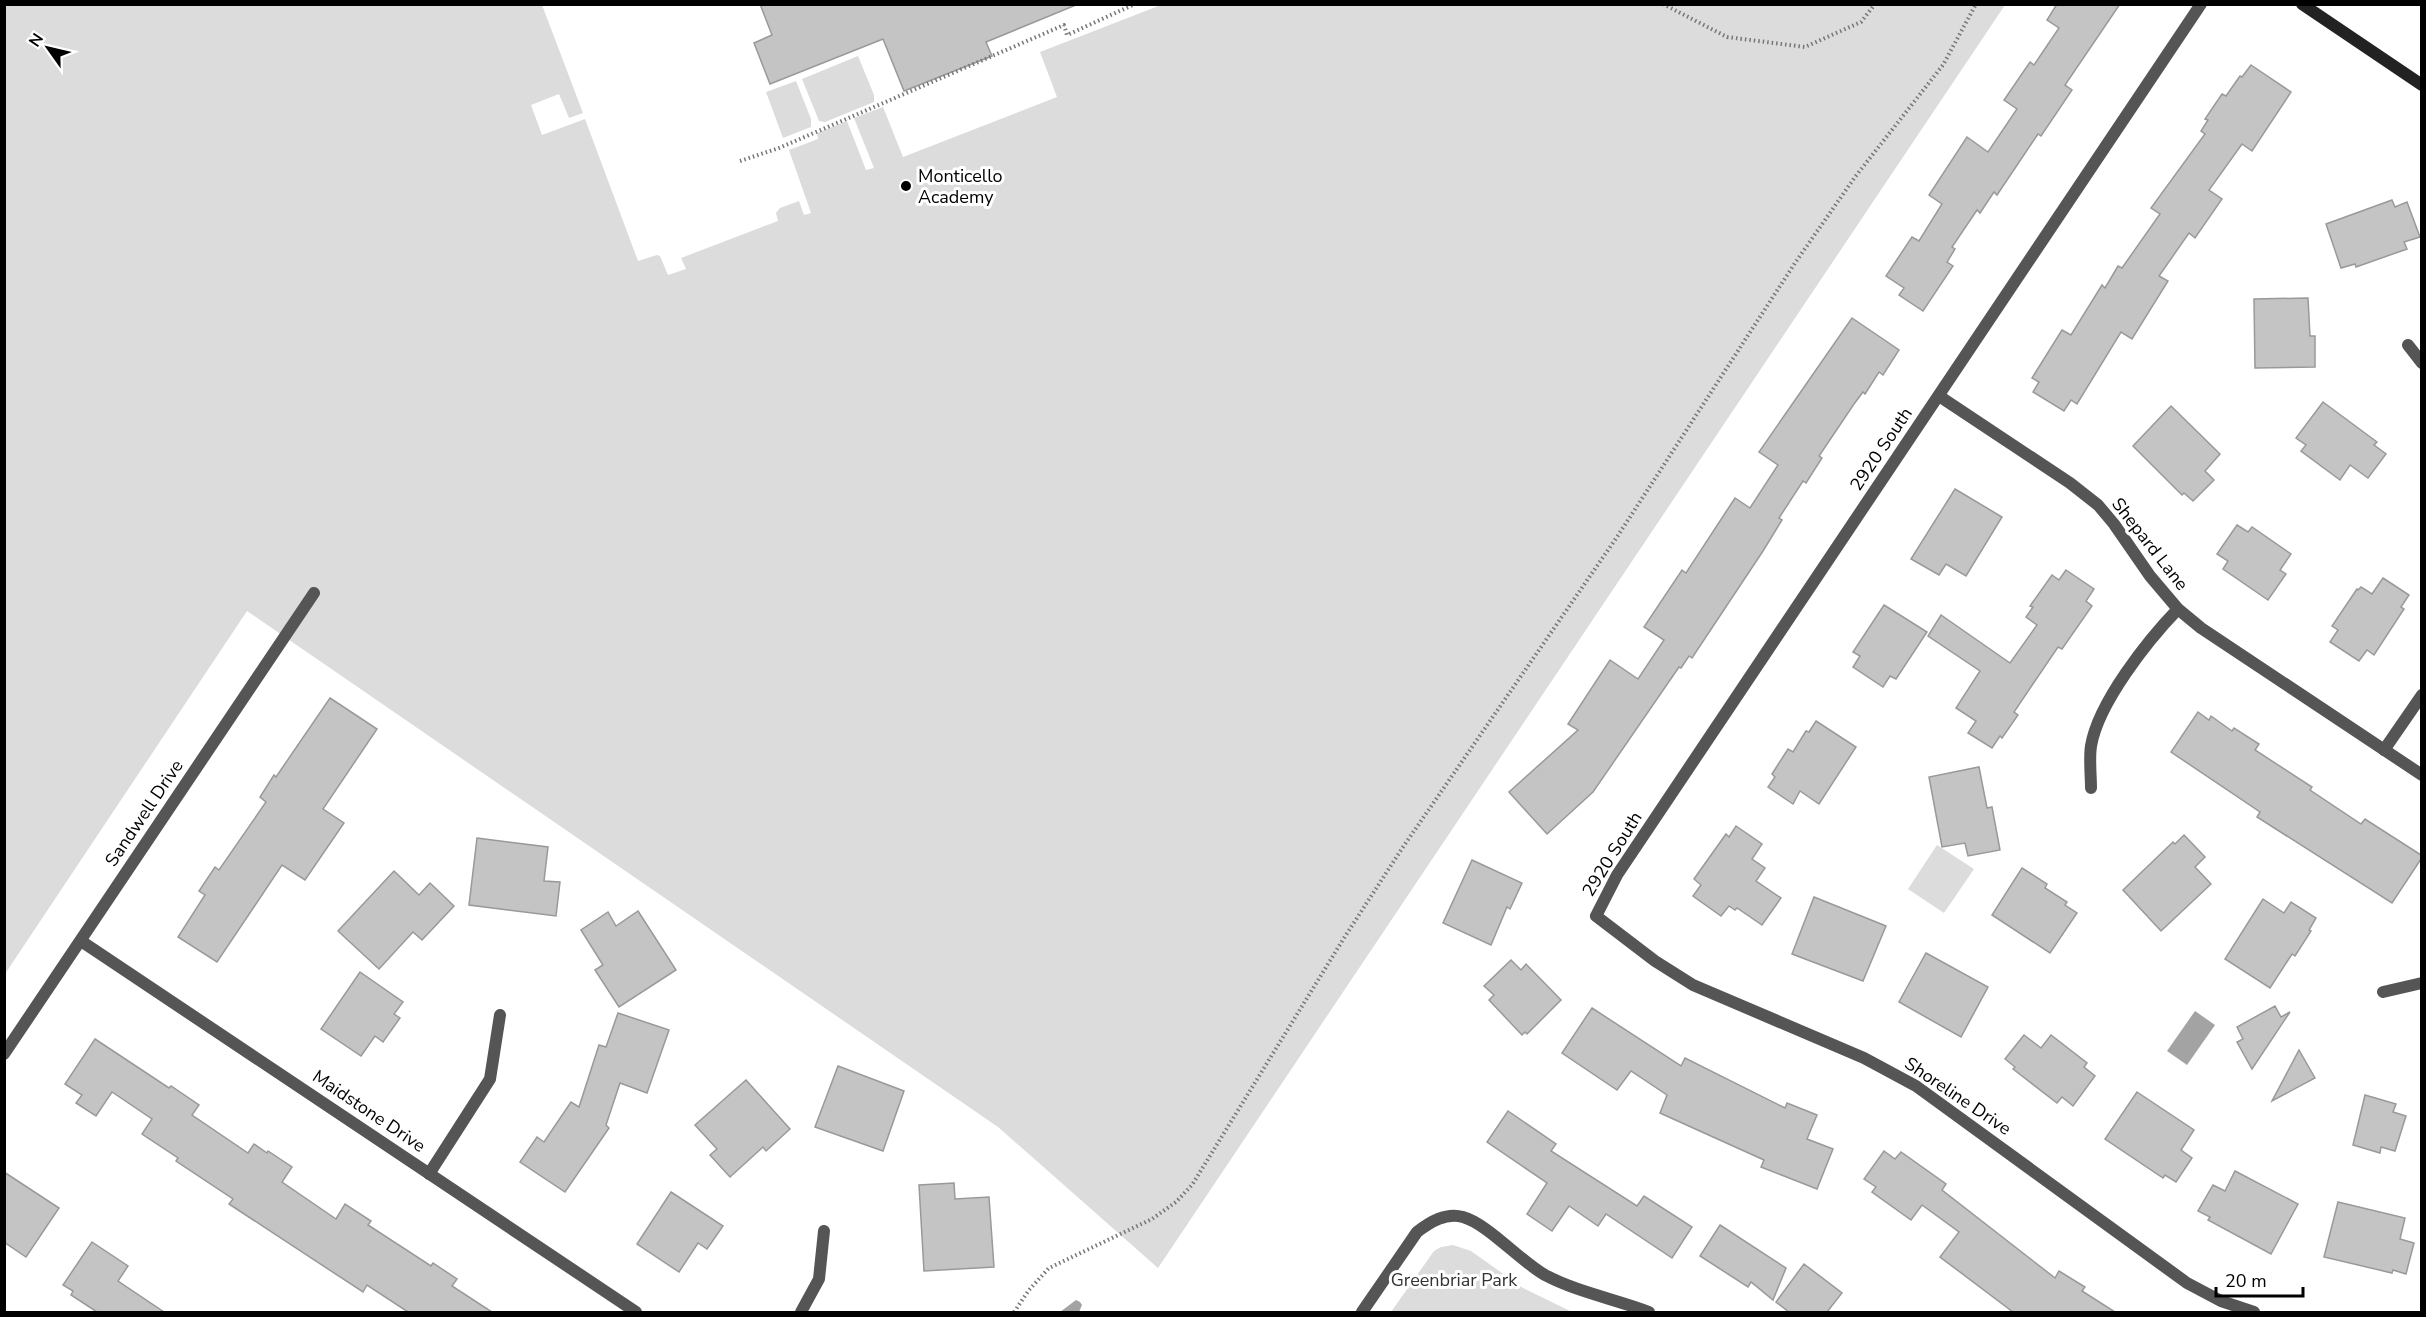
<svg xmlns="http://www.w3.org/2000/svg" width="2426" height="1317" font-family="'Nunito Sans',sans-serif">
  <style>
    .green { fill: #dcdcdc }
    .water { fill: #a3a3a3 }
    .building { fill: #c4c4c4; stroke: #999; stroke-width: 1.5 }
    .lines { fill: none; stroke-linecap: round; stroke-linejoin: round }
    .path { stroke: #777; stroke-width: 4; stroke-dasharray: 1.5 3; stroke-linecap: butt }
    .street { stroke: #555; stroke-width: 12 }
    .secondary { stroke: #222; stroke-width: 12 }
    .poi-dot { fill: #000; stroke: #fff; stroke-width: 2 }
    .labels { text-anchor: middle; stroke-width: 6; stroke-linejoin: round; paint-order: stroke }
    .poi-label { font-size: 18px; fill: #000; stroke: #fff; text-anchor: start }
    .street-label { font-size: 18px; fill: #000; stroke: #fff }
    .park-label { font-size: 18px; fill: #333; stroke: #fff }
  </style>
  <rect width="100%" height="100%" fill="#fff"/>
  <g class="green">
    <polygon points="5,5 542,5 583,113 569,118 559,94 531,105 542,135 585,119 638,261 657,255 660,256 668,275 686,269 681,258 778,221 776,213 780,208 799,201 804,215 811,213 789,150 818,139 817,133 847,121 866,170 874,168 854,118 883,107 903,157 1057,97 1040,52 1161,5 2005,5 1158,1268 998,1127 247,611 5,974"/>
    <polygon points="858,56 874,95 874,102 825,122 819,121 802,79"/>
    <polygon points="796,81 811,119 811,127 783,138 766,92"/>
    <polygon points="1937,845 1974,869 1944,913 1908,889"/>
    <polygon points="1453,1245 1471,1251 1523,1288 1572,1312 1391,1312 1434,1251 1441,1247"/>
  </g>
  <g class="water">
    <polygon points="2195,1011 2215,1025 2187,1065 2167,1051"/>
    <polygon points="1076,1300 1080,1302 1082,1305 1079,1312 1060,1312"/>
  </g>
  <g class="building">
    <polygon points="760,4 1075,4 1076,5 986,42 992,56 904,91 883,39 770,84 754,43 772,35"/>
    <polygon points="2057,4 2120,4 2065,85 2072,90 2041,136 2038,134 1997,195 1994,192 1980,213 1977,210 1952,247 1955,249 1947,262 1953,266 1923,311 1899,295 1904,288 1886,276 1912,237 1919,241 1942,204 1929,195 1967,137 1988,152 2017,109 2004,100 2030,62 2034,65 2059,28 2047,20"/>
    <polygon points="2251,65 2291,92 2252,151 2242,144 2209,190 2222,199 2195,238 2189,233 2159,276 2168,281 2132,339 2121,332 2077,404 2071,400 2064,411 2033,392 2039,382 2032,378 2062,330 2071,335 2102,285 2105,288 2118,266 2122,268 2160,214 2151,208 2205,134 2201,131 2208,120 2205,119 2222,94 2226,96 2240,76 2242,77"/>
    <polygon points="2392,200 2395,207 2407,202 2420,237 2404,242 2407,249 2356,267 2355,264 2341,268 2326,224"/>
    <polygon points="2308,298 2310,336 2315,336 2315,367 2255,368 2254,299"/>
    <polygon points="1852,318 1899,350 1883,375 1879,372 1865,394 1863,392 1854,404 1819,456 1822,458 1806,483 1803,481 1779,518 1782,520 1763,551 1692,658 1689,656 1681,668 1679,667 1593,792 1547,834 1509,792 1578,730 1568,724 1610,660 1638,679 1664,640 1644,627 1682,570 1686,573 1735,498 1750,508 1778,465 1759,452"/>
    <polygon points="2323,402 2377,442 2374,445 2386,454 2368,478 2350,465 2340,480 2301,451 2306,445 2296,438"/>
    <polygon points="2171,406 2220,454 2205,471 2214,480 2193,501 2184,493 2182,495 2133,446"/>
    <polygon points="1955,489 2002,517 1966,576 1946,564 1939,575 1911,559"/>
    <polygon points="2237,525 2248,532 2252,527 2291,554 2280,570 2286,574 2268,600 2223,569 2228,561 2217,554"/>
    <polygon points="2066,570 2094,589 2086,601 2092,606 2062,649 2058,647 2014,712 2018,715 2002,738 2000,736 1992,748 1968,733 1976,721 1956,708 1980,671 1928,636 1941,615 2010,663 2037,625 2026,617 2033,607 2030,606 2052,575 2059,580"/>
    <polygon points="2383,578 2409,595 2401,607 2404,609 2374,655 2367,650 2359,661 2330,642 2338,630 2332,626 2357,589 2358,590 2361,587 2372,594"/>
    <polygon points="1884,605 1927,632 1896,679 1890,676 1883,687 1853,667 1860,656 1853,652"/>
    <polygon points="330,698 377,729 323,809 344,823 305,880 282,865 217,962 178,937 205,895 199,891 215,867 219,870 266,802 260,797 274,775 276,777"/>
    <polygon points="2198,712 2209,720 2211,716 2232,731 2234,728 2259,744 2255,750 2312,787 2310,790 2361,824 2365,819 2421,855 2421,859 2392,903 2257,817 2260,812 2171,752"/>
    <polygon points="1816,721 1856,747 1819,804 1800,791 1793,804 1768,787 1775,777 1772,774 1788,749 1793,752 1806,731 1809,732"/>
    <polygon points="1979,767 1987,808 1992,807 2000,850 1968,856 1965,843 1942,847 1929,777"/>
    <polygon points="1736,826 1762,844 1752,859 1765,868 1756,881 1781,898 1762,925 1737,908 1735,910 1729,906 1721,916 1693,896 1701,885 1694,879 1726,834 1729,837"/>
    <polygon points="2184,835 2205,857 2195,867 2211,884 2161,931 2123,890 2173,842 2175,844"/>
    <polygon points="477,838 548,847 544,881 560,882 556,916 469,905"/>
    <polygon points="1472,860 1522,883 1510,909 1507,907 1491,945 1443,923"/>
    <polygon points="2022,868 2047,884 2045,888 2067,902 2065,905 2077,913 2050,953 1992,915"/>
    <polygon points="394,871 419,895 430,883 454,906 422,940 413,932 379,969 338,931"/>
    <polygon points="1814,897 1886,926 1863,981 1792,954"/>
    <polygon points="2263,899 2284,913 2291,902 2316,918 2309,930 2311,931 2295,956 2292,954 2270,988 2225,959"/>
    <polygon points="638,911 676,970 619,1007 595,970 603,965 581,930 608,912 616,926"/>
    <polygon points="1926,953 1988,987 1961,1037 1899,1002"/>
    <polygon points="1511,960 1521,970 1526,964 1561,1000 1527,1034 1525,1032 1522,1035 1489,1000 1494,995 1484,986"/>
    <polygon points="360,972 403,1002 394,1014 400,1018 383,1042 375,1036 361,1056 321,1029"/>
    <polygon points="2275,1006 2281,1017 2290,1012 2252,1069 2237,1042 2243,1039 2237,1027"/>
    <polygon points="1592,1008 1681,1066 1685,1058 1785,1108 1787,1103 1817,1115 1807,1139 1833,1149 1817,1189 1761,1167 1764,1160 1660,1113 1667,1095 1631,1071 1617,1090 1562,1053"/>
    <polygon points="618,1013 669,1030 647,1093 620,1083 606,1125 609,1128 565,1192 520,1162 537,1137 544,1142 571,1102 579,1107 599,1045 606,1047"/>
    <polygon points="2024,1035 2041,1048 2051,1035 2087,1063 2084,1067 2095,1076 2073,1106 2062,1097 2057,1103 2013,1069 2015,1067 2005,1059"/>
    <polygon points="95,1039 169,1088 171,1086 199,1105 192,1115 248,1153 254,1144 267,1153 268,1151 292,1167 282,1182 336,1219 345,1204 371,1221 368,1225 431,1266 433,1263 457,1279 452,1286 492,1312 408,1312 367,1285 363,1292 229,1204 233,1199 176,1161 178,1158 142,1134 152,1119 112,1092 96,1116 76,1103 82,1095 65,1084"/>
    <polygon points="2299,1050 2315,1078 2272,1101"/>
    <polygon points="838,1066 904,1091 883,1151 815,1127"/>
    <polygon points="746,1080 790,1129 766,1151 763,1147 730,1177 710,1155 717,1149 695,1125"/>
    <polygon points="2137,1092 2194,1130 2181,1150 2192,1158 2176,1182 2165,1175 2163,1178 2105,1139"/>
    <polygon points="2365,1095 2396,1104 2393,1112 2406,1116 2395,1151 2381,1147 2380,1153 2353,1145"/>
    <polygon points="1508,1111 1556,1144 1551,1151 1637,1206 1644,1196 1692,1227 1672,1258 1606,1214 1598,1226 1569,1206 1552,1231 1527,1214 1547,1183 1487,1142"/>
    <polygon points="1884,1151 1895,1159 1901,1152 1946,1184 1942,1190 2055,1278 2059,1271 2085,1287 2082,1291 2115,1312 2013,1312 1940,1257 1959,1232 1922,1205 1911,1220 1872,1192 1876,1187 1864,1179"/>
    <polygon points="2235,1171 2298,1204 2271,1254 2208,1220 2210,1217 2198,1211 2213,1185 2225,1191"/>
    <polygon points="4,1172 59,1208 26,1257 4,1242"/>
    <polygon points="954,1183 955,1199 989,1197 994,1267 924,1271 919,1185"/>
    <polygon points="671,1192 723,1226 707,1249 698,1243 679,1272 637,1244"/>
    <polygon points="2338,1202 2405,1218 2400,1239 2414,1243 2406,1274 2393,1270 2392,1273 2324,1257"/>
    <polygon points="1720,1225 1786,1268 1773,1300 1751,1282 1748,1287 1700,1256"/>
    <polygon points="92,1242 128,1266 118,1281 164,1312 97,1312 71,1295 73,1291 63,1285"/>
    <polygon points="1804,1264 1842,1293 1827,1312 1789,1312 1776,1302"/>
  </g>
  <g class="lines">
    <g class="path">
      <polyline points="1663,4 1727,37 1805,47 1861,22 1875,4"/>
      <polyline points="740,161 779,148 1064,25 1067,35 1135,4"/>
      <polyline points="1014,1312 1029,1290 1049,1268 1152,1219 1176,1202 1192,1185 1344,938 1403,847 1617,537 1795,263 1855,177 1943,65 1976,4"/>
    </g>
    <g class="street">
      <polyline points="2201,4 1617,875 1596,916 1655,961 1693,985 1864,1058 1916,1086 2187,1283 2221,1301 2254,1312"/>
      <polyline points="2408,345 2422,363"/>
      <polyline points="1939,396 2070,483 2098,505 2114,524 2150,576 2178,609 2201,628 2422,775"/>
      <polyline points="2384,750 2422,695"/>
      <path d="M2091,788C2091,775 2089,759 2091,746C2098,703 2148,640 2178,609"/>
      <polyline points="81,941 636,1312"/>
      <polyline points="2383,992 2422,983"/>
      <polyline points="4,1054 314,593"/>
      <polyline points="429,1174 490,1079 500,1015"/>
      <polyline points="801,1312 819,1279 824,1231"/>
      <path d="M1362,1312L1417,1232C1430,1222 1446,1212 1463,1217C1488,1224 1520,1261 1545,1275C1577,1292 1615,1299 1649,1312"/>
    </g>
    <polyline class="secondary" points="2302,4 2422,85"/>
  </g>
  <circle class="poi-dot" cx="906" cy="186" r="6"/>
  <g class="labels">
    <g class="poi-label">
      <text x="918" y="182">Monticello<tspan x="918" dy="21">Academy</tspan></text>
    </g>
    <g class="street-label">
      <text transform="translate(1881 449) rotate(-56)" y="6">2920 South</text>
      <text transform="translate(2150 544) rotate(52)" y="6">Shepard Lane</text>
      <text transform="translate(144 813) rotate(-56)" y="6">Sandwell Drive</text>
      <text transform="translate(1612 854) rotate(-58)" y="6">2920 South</text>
      <text transform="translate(1958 1096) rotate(34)" y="6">Shoreline Drive</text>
      <text transform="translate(369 1111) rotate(34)" y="6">Maidstone Drive</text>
    </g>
    <g class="park-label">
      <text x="1454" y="1286">Greenbriar Park</text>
    </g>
  </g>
  <rect width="2426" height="1317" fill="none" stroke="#000000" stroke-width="12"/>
  <g transform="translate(48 48) rotate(304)" stroke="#ffffff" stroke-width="4.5" paint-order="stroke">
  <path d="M0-4.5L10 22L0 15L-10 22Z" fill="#000000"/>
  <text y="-9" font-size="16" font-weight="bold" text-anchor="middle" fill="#000000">N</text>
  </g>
  <path d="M2216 1287v9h87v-9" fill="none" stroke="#000000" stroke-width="3"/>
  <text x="2225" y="1287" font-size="18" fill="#000000" stroke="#ffffff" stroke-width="4.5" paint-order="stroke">20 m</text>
</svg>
